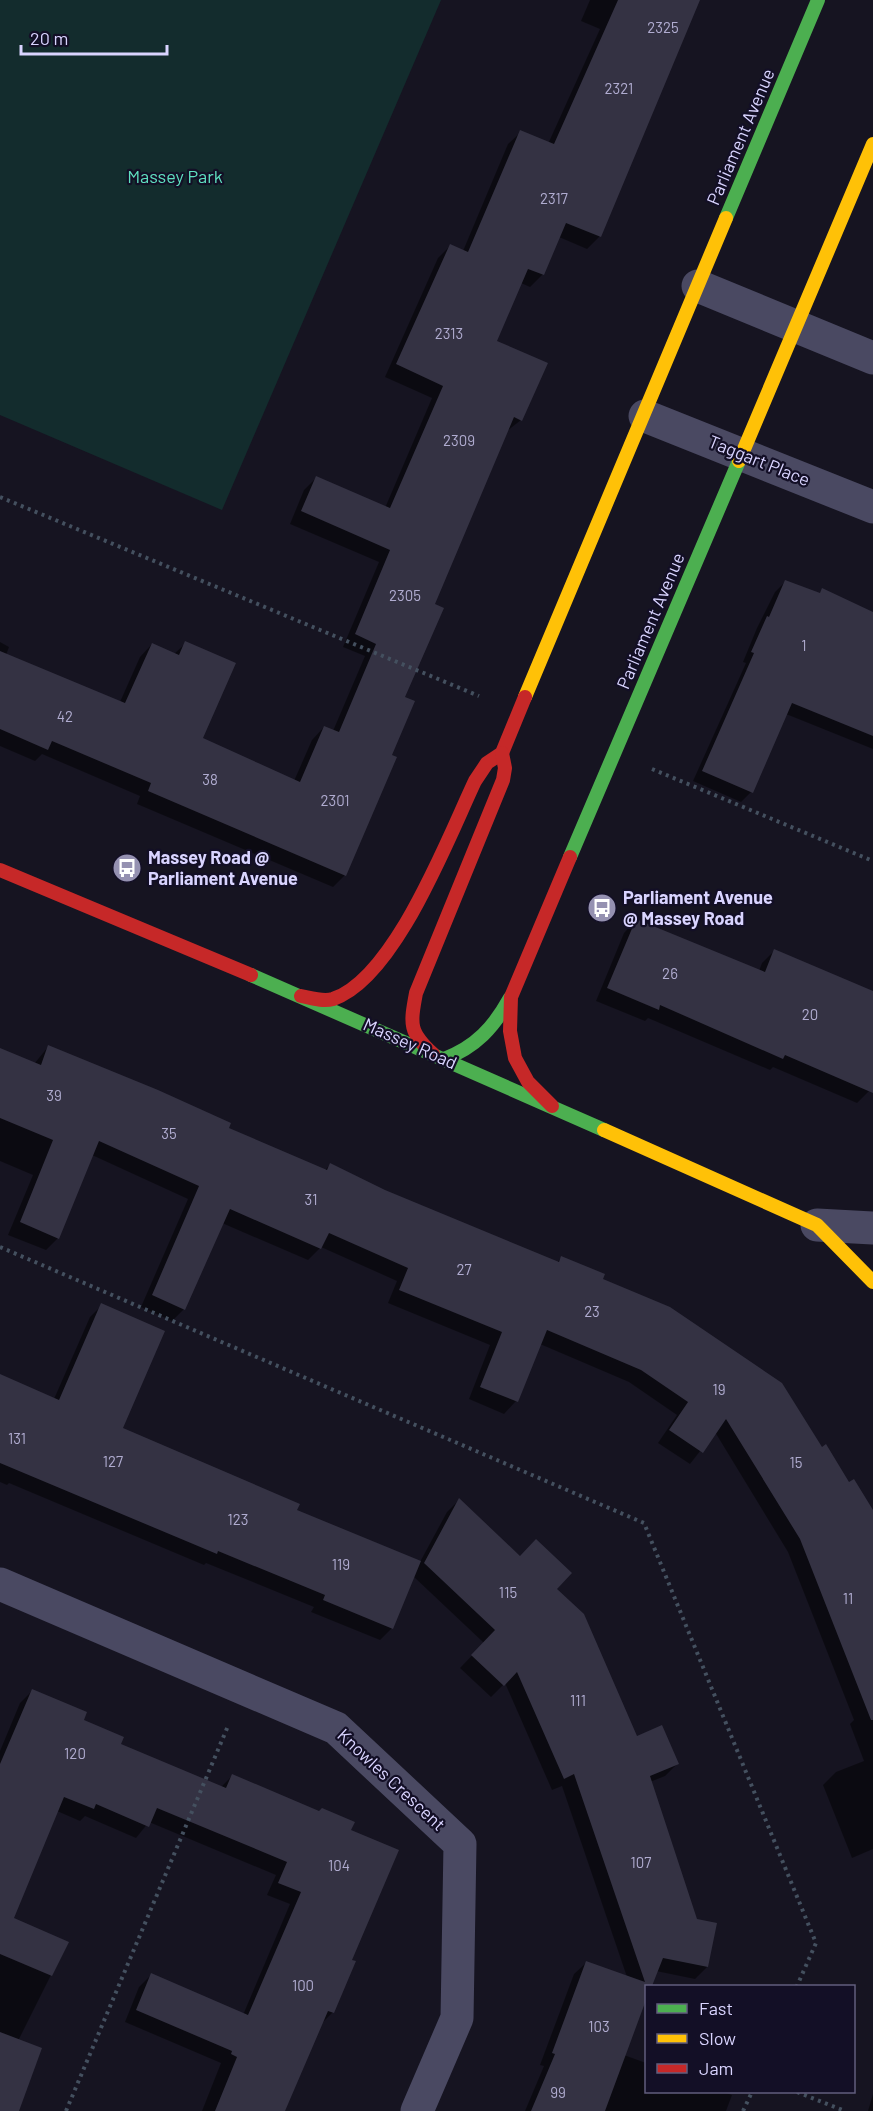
<svg xmlns="http://www.w3.org/2000/svg" width="873" height="2111" font-family="Barlow,sans-serif">
  <style>
    .green { fill: #132c2d }
    .shadow { fill: #0007 }
    .building { fill: #343243 }
    .lines { fill: none; stroke-linecap: round; stroke-linejoin: round }
    .path { stroke: #44505f; stroke-width: 4; stroke-dasharray: 3 4.5; stroke-linecap: butt }
    .street { stroke: #4a4962; stroke-width: 33 }
    .fast { stroke: #4caf50; stroke-width: 14 }
    .slow { stroke: #ffc107; stroke-width: 14 }
    .jam { stroke: #c62828; stroke-width: 14 }
    .labels { text-anchor: middle; stroke-width: 4.5; stroke-linejoin: round; paint-order: stroke }
    .number-label { font-size: 15px; fill: #b0acd0 }
    .street-label { font-size: 18px; fill: #d9d4ff; stroke: #130f26 }
    .park-label { font-size: 18px; fill: #5fe0c0; stroke: #130f26 }
    .poi-label { font-size: 18px; font-weight: bold; fill: #d9d4ff; stroke: #130f26; text-anchor: start }
  </style>
  <rect width="100%" height="100%" fill="#161421"/>
  <polygon class="green" points="0,0 441,0 222,510 0,415"/>
  <g class="shadow">
    <polygon points="590,0 699,0 599,237 587,249 559,237 543,274 530,287 521,283 495,341 521,420 507,431 433,605 403,698 391,755 345,875 333,887 137,804 140,796 42,754 35,761 0,746 0,642 9,647 6,655 120,702 140,657 152,644 174,654 186,643 201,739 294,781 312,740 324,727 333,731 365,656 343,647 379,562 290,524 304,490 316,478 385,508 432,398 385,377 438,258 450,246 463,251 508,144 521,132 548,144 600,29 581,21"/>
    <polygon points="785,582 873,616 873,749 786,714 751,792 741,802 693,781 746,663 743,662 757,628 775,592"/>
    <polygon points="636,920 759,971 762,963 774,951 873,993 873,1092 870,1090 857,1103 773,1067 770,1070 648,1018 645,1021 596,1001 624,933"/>
    <polygon points="48,1047 324,1171 330,1165 384,1191 557,1263 561,1258 601,1280 821,1450 873,1518 873,1849 852,1858 823,1785 836,1772 864,1761 850,1724 854,1720 788,1552 715,1432 690,1464 658,1443 677,1415 629,1382 540,1344 516,1401 504,1414 469,1399 490,1345 388,1303 397,1281 321,1247 308,1260 222,1223 184,1309 172,1321 141,1307 188,1199 92,1155 58,1238 46,1250 8,1235 33,1175 0,1161 0,1050 34,1064"/>
    <polygon points="102,1305 121,1428 295,1511 420,1562 447,1512 459,1500 555,1589 637,1738 677,1764 665,1776 650,1782 707,1967 695,1979 656,1971 651,1986 646,1986 646,1997 624,2055 646,2063 646,2092 724,2092 732,2095 726,2111 525,2111 544,2066 540,2065 574,1974 587,1962 627,1977 562,1786 552,1790 505,1683 491,1697 460,1668 484,1643 413,1576 392,1628 380,1640 311,1612 314,1607 206,1563 204,1565 9,1483 7,1485 0,1482 0,1376 54,1399 90,1317"/>
    <polygon points="32,1691 119,1745 220,1788 232,1776 349,1831 350,1960 333,2012 321,2024 283,2111 202,2111 221,2063 125,2022 139,1987 151,1975 243,2015 290,1904 267,1895 276,1875 149,1822 136,1838 85,1816 80,1821 57,1811 12,1919 67,1943 18,2041 13,2111 0,2111 0,1751 20,1703"/>
    <polygon points="873,2094 873,2111 868,2111"/>
  </g>
  <g class="building">
    <polygon points="618,0 700,0 601,237 566,223 544,275 528,269 497,341 548,363 522,421 514,417 435,604 444,608 405,697 415,701 392,755 397,757 346,876 148,791 151,783 52,741 48,750 0,729 0,651 125,703 152,643 179,655 185,641 236,663 203,738 300,782 324,726 339,732 376,644 355,634 390,550 301,511 316,476 390,508 443,386 396,364 450,244 468,252 520,130 554,144"/>
    <polygon points="785,580 820,593 822,588 873,612 873,736 792,703 753,793 702,771 754,653 751,652 767,616 769,617"/>
    <polygon points="636,919 765,972 774,949 873,991 873,1093 785,1055 783,1059 660,1005 659,1010 607,988"/>
    <polygon points="48,1045 158,1090 231,1123 229,1128 327,1170 330,1163 385,1190 559,1262 561,1256 605,1274 603,1279 670,1307 782,1383 822,1447 826,1444 849,1482 854,1479 873,1510 873,1720 871,1720 800,1539 726,1419 703,1453 669,1430 688,1402 641,1370 547,1330 518,1402 480,1387 502,1332 399,1290 408,1268 329,1233 321,1249 230,1209 185,1310 152,1295 199,1186 99,1141 59,1239 20,1222 53,1140 0,1118 0,1048 41,1065"/>
    <polygon points="101,1303 165,1331 123,1428 300,1504 297,1510 421,1561 393,1629 323,1600 325,1595 218,1551 217,1554 0,1463 0,1374 59,1400"/>
    <polygon points="459,1498 520,1556 536,1539 572,1573 557,1589 584,1614 637,1736 662,1725 679,1764 650,1776 697,1919 717,1923 708,1967 663,1958 652,1986 646,1986 646,2000 605,2111 531,2111 555,2054 552,2053 586,1961 645,1982 574,1774 564,1779 517,1672 504,1686 471,1655 495,1630 424,1563"/>
    <polygon points="32,1689 87,1712 84,1720 124,1737 121,1744 226,1788 232,1774 319,1811 322,1808 355,1822 351,1830 399,1850 352,1960 356,1961 334,2013 328,2011 285,2111 215,2111 237,2057 231,2054 232,2051 136,2010 151,1973 248,2015 301,1892 278,1883 287,1862 157,1808 149,1827 96,1804 94,1809 64,1797 14,1918 69,1942 52,1976 0,1954 0,1764"/>
    <polygon points="0,2032 42,2048 19,2111 0,2111"/>
  </g>
  <g class="lines">
    <g class="path">
      <polyline points="0,497 479,696"/>
      <polyline points="652,769 873,861"/>
      <polyline points="0,1247 644,1523 816,1943 797,1986"/>
      <polyline points="797,2092 845,2111"/>
      <polyline points="66,2111 228,1726"/>
      <polyline points="743,2111 752,2092"/>
    </g>
    <g class="street">
      <polyline points="698,286 873,358"/>
      <polyline points="645,416 873,507"/>
      <polyline points="817,1225 873,1228"/>
      <polyline points="0,1584 336,1728 460,1844 457,2018 417,2111"/>
    </g>
    <g class="fast">
      <polyline points="726,218 818,0"/>
      <polyline points="570,857 739,461"/>
      <polyline points="251,975 604,1130"/>
      <path d="M444,1059C476,1047 494,1027 510,998"/>
    </g>
    <g class="slow">
      <polyline points="739,461 873,144"/>
      <polyline points="525,697 726,218"/>
      <polyline points="604,1130 817,1225 873,1282"/>
    </g>
    <g class="jam">
      <polyline points="0,870 251,975"/>
      <path d="M301,996C311,998 323,1002 333,999C395,978 448,838 475,781L487,763L502,753L525,697"/>
      <path d="M433,1054C409,1032 410,1025 416,993L503,780L505,768L502,753"/>
      <polyline points="552,1106 528,1082 515,1058 510,1031 511,997 570,857"/>
    </g>
  </g>
  <defs>
    <g id="bus-disc" transform="scale(1.5)"><circle r="9.5" fill="#9591b1" stroke="#130f26"/><path d="M-5-6H5V4H4V6H2V4H-2V6H-4V4H-5ZM-3.5-4V0h7V-4ZM-3.5 1.2v1.5H-2V1.2ZM2 1.2v1.5H3.5V1.2Z" fill="#fff"/></g>
  </defs>
  <g fill-rule="evenodd">
    <use href="#bus-disc" x="127" y="868"/>
    <use href="#bus-disc" x="602" y="908"/>
  </g>
  <g class="labels">
    <g class="number-label">
      <text x="663" y="33">2325</text>
      <text x="619" y="94">2321</text>
      <text x="554" y="204">2317</text>
      <text x="449" y="339">2313</text>
      <text x="459" y="446">2309</text>
      <text x="405" y="601">2305</text>
      <text x="804" y="651">1</text>
      <text x="65" y="722">42</text>
      <text x="210" y="785">38</text>
      <text x="335" y="806">2301</text>
      <text x="670" y="979">26</text>
      <text x="810" y="1020">20</text>
      <text x="54" y="1101">39</text>
      <text x="169" y="1139">35</text>
      <text x="311" y="1205">31</text>
      <text x="464" y="1275">27</text>
      <text x="592" y="1317">23</text>
      <text x="719" y="1395">19</text>
      <text x="17" y="1444">131</text>
      <text x="113" y="1467">127</text>
      <text x="796" y="1468">15</text>
      <text x="238" y="1525">123</text>
      <text x="341" y="1570">119</text>
      <text x="508" y="1598">115</text>
      <text x="848" y="1604">11</text>
      <text x="578" y="1706">111</text>
      <text x="75" y="1759">120</text>
      <text x="641" y="1868">107</text>
      <text x="339" y="1871">104</text>
      <text x="303" y="1991">100</text>
      <text x="599" y="2032">103</text>
      <text x="558" y="2098">99</text>
    </g>
    <g class="street-label">
      <text transform="translate(741 137) rotate(-67)" y="6">Parliament Avenue</text>
      <text transform="translate(759 461) rotate(22)" y="6">Taggart Place</text>
      <text transform="translate(651 621) rotate(-67)" y="6">Parliament Avenue</text>
      <text transform="translate(410 1044) rotate(24)" y="6">Massey Road</text>
      <text transform="translate(391 1780) rotate(43)" y="6">Knowles Crescent</text>
    </g>
    <g class="park-label">
      <text x="175" y="183">Massey Park</text>
    </g>
    <g class="poi-label">
      <text x="148" y="864">Massey Road @<tspan x="148" dy="21">Parliament Avenue</tspan></text>
      <text x="623" y="904">Parliament Avenue<tspan x="623" dy="21">@ Massey Road</tspan></text>
    </g>
  </g>
  <rect x="645" y="1985" width="210" height="108" fill="#130f26" stroke="#625e7d" stroke-width="1.5"/>
  <rect x="657" y="2004" width="30" height="9" fill="#4caf50" stroke="#625e7d" stroke-width="1.5"/>
  <text x="699" y="2015" font-size="18" fill="#d9d4ff">Fast</text>
  <rect x="657" y="2034" width="30" height="9" fill="#ffc107" stroke="#625e7d" stroke-width="1.5"/>
  <text x="699" y="2045" font-size="18" fill="#d9d4ff">Slow</text>
  <rect x="657" y="2064" width="30" height="9" fill="#c62828" stroke="#625e7d" stroke-width="1.5"/>
  <text x="699" y="2075" font-size="18" fill="#d9d4ff">Jam</text>
  <path d="M21 45v9h146v-9" fill="none" stroke="#d9d4ff" stroke-width="3"/>
  <text x="30" y="45" font-size="18" fill="#d9d4ff" stroke="#130f26" stroke-width="4.5" paint-order="stroke">20 m</text>
</svg>
